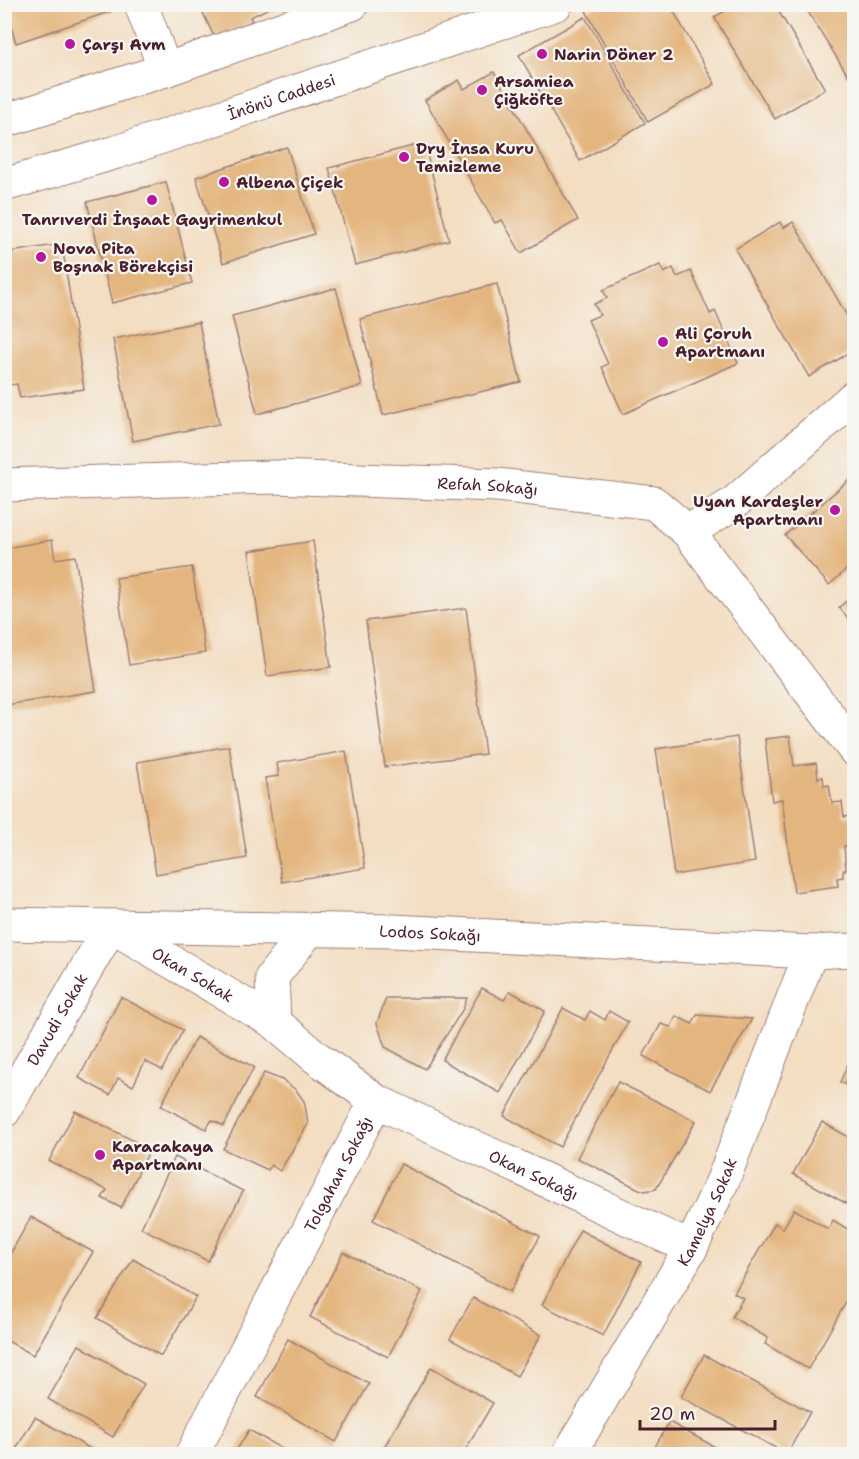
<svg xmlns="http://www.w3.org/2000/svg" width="859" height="1459" font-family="'Shantell Sans',sans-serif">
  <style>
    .building { fill: #e4b67f }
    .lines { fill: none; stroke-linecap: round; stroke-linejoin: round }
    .street-casing { stroke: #9e7e76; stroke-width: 35 }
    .secondary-casing { stroke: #9e7e76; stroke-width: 35 }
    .street { stroke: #fff; stroke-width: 33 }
    .secondary { stroke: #fff; stroke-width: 33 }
    .poi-dot { fill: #b5179e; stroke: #f6f6f2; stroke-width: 2 }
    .labels { text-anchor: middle; stroke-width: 4.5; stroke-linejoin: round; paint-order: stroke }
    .poi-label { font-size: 16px; font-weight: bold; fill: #4a1f2b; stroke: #f6f6f2; text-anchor: start }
    .street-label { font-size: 16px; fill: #4a1f2b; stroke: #f6f6f2 }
  </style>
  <rect width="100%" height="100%" fill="#f6f6f2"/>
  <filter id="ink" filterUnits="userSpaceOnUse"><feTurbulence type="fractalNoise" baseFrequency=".0167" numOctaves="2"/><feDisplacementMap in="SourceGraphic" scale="12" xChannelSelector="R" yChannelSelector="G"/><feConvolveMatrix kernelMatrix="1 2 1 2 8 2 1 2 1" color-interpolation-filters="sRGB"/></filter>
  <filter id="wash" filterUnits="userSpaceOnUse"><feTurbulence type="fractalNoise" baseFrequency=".008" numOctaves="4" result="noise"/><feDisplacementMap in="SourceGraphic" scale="24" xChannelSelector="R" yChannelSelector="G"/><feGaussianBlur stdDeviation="1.35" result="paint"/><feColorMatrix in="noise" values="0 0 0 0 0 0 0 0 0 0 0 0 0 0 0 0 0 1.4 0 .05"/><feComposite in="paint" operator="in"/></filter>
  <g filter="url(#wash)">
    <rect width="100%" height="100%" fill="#f3dec2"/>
    <g id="blocks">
      <g class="building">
        <polygon points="4,4 110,4 112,11 16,43"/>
        <polygon points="199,4 278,4 250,17 252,21 215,39"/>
        <polygon points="803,4 854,4 854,85"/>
        <polygon points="597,5 670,5 715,84 648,122 586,11"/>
        <polygon points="736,5 775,5 825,89 775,119 714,17"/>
        <polygon points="585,17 645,123 580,161 519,55"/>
        <polygon points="494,72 578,220 521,253 502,220 495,223 425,100 459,80 464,89"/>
        <polygon points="424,143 449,240 355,265 329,168"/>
        <polygon points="287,147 314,234 223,263 196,177"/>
        <polygon points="166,182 192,283 112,303 87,202"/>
        <polygon points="780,222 783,228 793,222 854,328 854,338 851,340 854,347 854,350 809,377 735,249"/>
        <polygon points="62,244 84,389 20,398 17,384 4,386 4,253"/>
        <polygon points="660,265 664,273 673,268 677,277 691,271 710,314 715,311 738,363 623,414 602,367 608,364 588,320 600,315 594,304 607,298 603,290"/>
        <polygon points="497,284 521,382 383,415 360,319"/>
        <polygon points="336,288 362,386 257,414 232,316"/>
        <polygon points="199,322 219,424 133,441 113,339"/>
        <polygon points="854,476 854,563 829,585 785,535"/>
        <polygon points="52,540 55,559 75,556 96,691 6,705 4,693 4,567 7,566 5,548"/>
        <polygon points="313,541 331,667 267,676 249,551"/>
        <polygon points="192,567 205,653 129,665 116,578"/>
        <polygon points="854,595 854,626 839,607"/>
        <polygon points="466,608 485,754 385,767 366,621"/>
        <polygon points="790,736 794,766 816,763 818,778 823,777 824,786 829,785 832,803 842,802 844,817 850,816 854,845 844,846 846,870 843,870 843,877 837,878 838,886 794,892 782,799 772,801 765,739"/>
        <polygon points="737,737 755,862 674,875 656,749"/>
        <polygon points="229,746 247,858 156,874 137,762"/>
        <polygon points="346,751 365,868 282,882 265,778 279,776 277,763"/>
        <polygon points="482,988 504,1000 510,991 545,1011 500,1093 442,1060"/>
        <polygon points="121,997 183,1030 162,1070 145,1061 133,1086 118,1078 110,1095 79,1078"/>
        <polygon points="386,998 467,998 463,1009 425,1069 385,1047 377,1023"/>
        <polygon points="563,1008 585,1020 590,1011 605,1020 609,1011 628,1022 560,1147 504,1116"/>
        <polygon points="697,1015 752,1019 710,1091 643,1056 661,1024 671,1027 676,1016 692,1024"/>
        <polygon points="196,1037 254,1067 224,1126 212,1120 206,1129 161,1106"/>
        <polygon points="854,1050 854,1088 840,1082"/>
        <polygon points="264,1073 282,1080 296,1090 304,1101 306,1111 308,1124 280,1171 271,1165 268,1170 223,1149"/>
        <polygon points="618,1082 696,1121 656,1189 645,1191 639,1189 577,1158"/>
        <polygon points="75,1111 150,1149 121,1208 102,1198 107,1190 49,1161"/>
        <polygon points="822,1122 854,1140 854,1208 793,1174"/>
        <polygon points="175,1157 243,1191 208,1261 141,1228"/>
        <polygon points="401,1164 540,1236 510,1292 373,1220"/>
        <polygon points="794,1209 828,1229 833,1220 854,1233 854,1288 808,1369 765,1344 768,1338 732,1317 743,1298 734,1293 775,1223 783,1229"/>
        <polygon points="31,1217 93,1252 33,1355 4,1339 4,1265"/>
        <polygon points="580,1230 641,1262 603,1336 542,1305"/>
        <polygon points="343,1252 422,1291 388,1357 310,1317"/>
        <polygon points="133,1259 196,1297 161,1356 97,1318"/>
        <polygon points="473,1298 541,1335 517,1376 450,1339"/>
        <polygon points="288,1339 369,1384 336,1442 257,1397"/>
        <polygon points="79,1345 144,1384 113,1437 48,1399"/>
        <polygon points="704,1355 810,1412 787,1454 681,1397"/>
        <polygon points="431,1367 493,1403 463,1454 380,1454"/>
        <polygon points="35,1417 96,1452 95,1454 13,1454"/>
        <polygon points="669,1422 728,1454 651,1454"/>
        <polygon points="249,1430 291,1454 234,1454"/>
      </g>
    </g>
  </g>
  <g filter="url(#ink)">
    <use href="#blocks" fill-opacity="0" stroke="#9e7e76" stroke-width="1.5"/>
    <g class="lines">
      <g class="street-casing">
        <g id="street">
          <polyline points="141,4 165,70"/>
          <path id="s1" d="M4,485L274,477L497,485L654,503L688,532L854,749"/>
          <polyline points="688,532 734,503 854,397"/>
          <path id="s2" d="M4,924L393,931L811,952L854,950"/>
          <path id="s3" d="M376,1101L691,1248"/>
          <path id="s4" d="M4,1111L111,926L274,1022"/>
          <path id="s5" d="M192,1454L376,1101L317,1058L274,1022L272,977L309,930"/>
          <path id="s6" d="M569,1454L691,1248L723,1180L811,952"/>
        </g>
      </g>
      <g class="secondary-casing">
        <g id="secondary">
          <polyline points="4,121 165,70 352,4"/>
          <path id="s7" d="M4,185L117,152L556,4"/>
        </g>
      </g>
      <use href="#street" class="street"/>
      <use href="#secondary" class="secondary"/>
    </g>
  </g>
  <g class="poi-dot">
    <circle cx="70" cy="44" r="6"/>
    <circle cx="542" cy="54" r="6"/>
    <circle cx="482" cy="90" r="6"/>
    <circle cx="404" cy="157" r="6"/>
    <circle cx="224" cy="182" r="6"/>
    <circle cx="152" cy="200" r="6"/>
    <circle cx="41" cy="257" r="6"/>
    <circle cx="663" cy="342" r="6"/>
    <circle cx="835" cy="510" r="6"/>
    <circle cx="100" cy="1155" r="6"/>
  </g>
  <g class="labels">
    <g class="poi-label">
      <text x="82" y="50">Çarşı Avm</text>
      <text x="554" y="60">Narin Döner 2</text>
      <text x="494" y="87">Arsamiea<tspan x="494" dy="18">Çiğköfte</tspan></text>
      <text x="416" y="154">Dry İnsa Kuru<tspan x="416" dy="18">Temizleme</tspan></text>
      <text x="236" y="188">Albena Çiçek</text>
      <text x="152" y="225" text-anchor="middle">Tanrıverdi İnşaat Gayrimenkul</text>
      <text x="53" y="254">Nova Pita<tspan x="53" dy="18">Boşnak Börekçisi</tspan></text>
      <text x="675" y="339">Ali Çoruh<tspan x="675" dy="18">Apartmanı</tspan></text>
      <text x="823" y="507" text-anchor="end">Uyan Kardeşler<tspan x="823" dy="18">Apartmanı</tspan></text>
      <text x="112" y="1152">Karacakaya<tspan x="112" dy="18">Apartmanı</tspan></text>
    </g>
    <g class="street-label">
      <text dy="6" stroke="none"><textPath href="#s7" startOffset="291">İnönü Caddesi</textPath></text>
      <text dy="6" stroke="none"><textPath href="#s1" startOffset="484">Refah Sokağı</textPath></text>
      <text dy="6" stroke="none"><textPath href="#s2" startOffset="426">Lodos Sokağı</textPath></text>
      <text dy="6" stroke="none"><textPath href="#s4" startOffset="309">Okan Sokak</textPath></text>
      <text dy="6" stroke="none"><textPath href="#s4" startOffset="106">Davudi Sokak</textPath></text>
      <text dy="6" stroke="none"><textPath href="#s5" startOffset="316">Tolgahan Sokağı</textPath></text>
      <text dy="6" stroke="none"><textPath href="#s3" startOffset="174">Okan Sokağı</textPath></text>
      <text dy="6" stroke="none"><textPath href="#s6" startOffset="279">Kamelya Sokak</textPath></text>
    </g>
  </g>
  <rect width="859" height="1459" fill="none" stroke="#f6f6f2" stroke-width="24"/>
  <path d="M640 1420v9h135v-9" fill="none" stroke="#4a1f2b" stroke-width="3"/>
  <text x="649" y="1420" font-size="18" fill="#4a1f2b" stroke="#f6f6f2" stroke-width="4.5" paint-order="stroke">20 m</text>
</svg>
